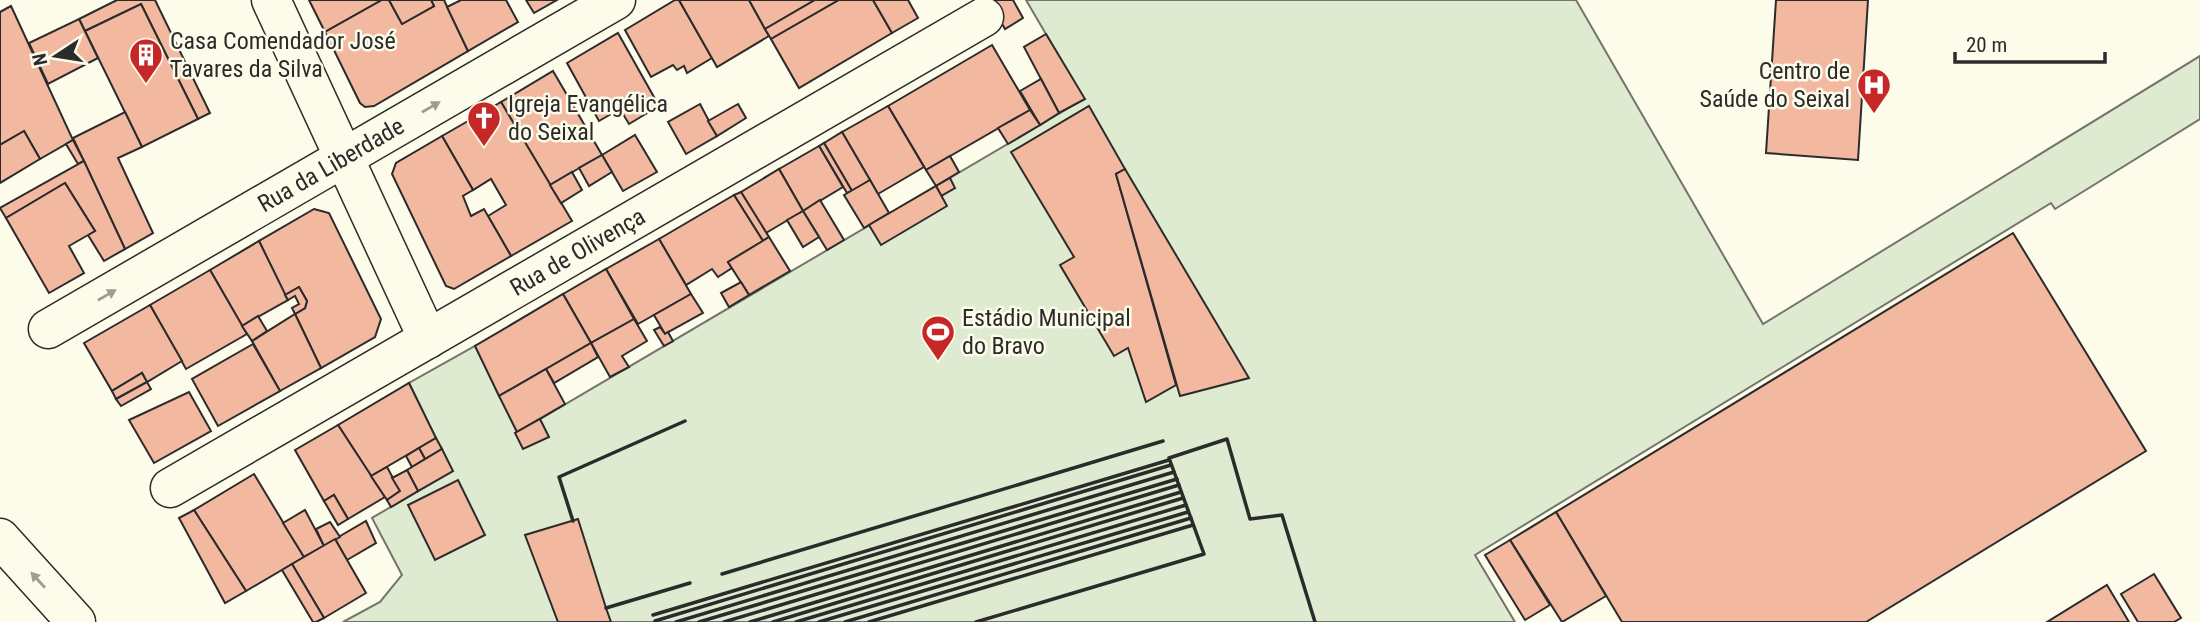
<svg xmlns="http://www.w3.org/2000/svg" width="2200" height="622" font-family="'Roboto Condensed',sans-serif">
  <style>
    .green { fill: #deebd1; stroke: #74746e; stroke-width: 2 }
    .building { fill: #f2b8a0; stroke: #2b2b2b; stroke-width: 2 }
    .lines { fill: none; stroke-linecap: round; stroke-linejoin: round }
    .minor-casing { stroke: #2b2b2b; stroke-width: 41 }
    .minor { stroke: #fdfbea; stroke-width: 38 }
    .wall { stroke: #2b2b2b; stroke-width: 3.5 }
    .oneway { fill: #9e9d94 }
    .labels { text-anchor: middle; stroke-width: 5; stroke-linejoin: round; paint-order: stroke }
    .poi-label { font-size: 24px; fill: #2b2b2b; stroke: #fdfbea; text-anchor: start }
    .street-label { font-size: 24px; fill: #2b2b2b; stroke: #fdfbea }
  </style>
  <rect width="100%" height="100%" fill="#fdfbea"/>
  <polygon class="green" points="1026,0 1576,0 1763,324 2200,56 2200,119 2055,209 2051,203 1475,555 1515,622 343,622 380,602 402,575 372,518 452,471 409,383 475,346 518,432 1084,99"/>
  <g class="building">
    <polygon points="117,0 155,0 210,113 198,119 141,4 85,31 79,19"/>
    <polygon points="309,0 382,0 325,32"/>
    <polygon points="382,0 389,0 402,24 434,6 431,0 444,0 468,51 374,106 365,107 360,103 325,32"/>
    <polygon points="389,0 431,0 434,6 402,24"/>
    <polygon points="461,0 506,0 518,22 468,51 447,7"/>
    <polygon points="526,0 557,0 534,13"/>
    <polygon points="675,0 679,0 712,58 687,73 684,66 677,70 673,65 651,77 625,30"/>
    <polygon points="679,0 749,0 769,36 717,67"/>
    <polygon points="749,0 815,0 765,29"/>
    <polygon points="815,0 839,0 771,39 765,29"/>
    <polygon points="839,0 873,0 892,33 799,88 771,39"/>
    <polygon points="873,0 908,0 918,18 892,33"/>
    <polygon points="992,0 1013,0 1023,18 1005,29 989,1"/>
    <polygon points="1776,0 1868,0 1858,160 1766,153"/>
    <polygon points="141,4 198,119 142,147 85,31"/>
    <polygon points="11,6 73,140 40,159 24,131 0,145 0,12"/>
    <polygon points="79,19 98,58 48,84 29,43"/>
    <polygon points="618,33 659,106 629,124 620,109 599,121 567,63"/>
    <polygon points="1046,34 1085,99 1059,113 1024,47"/>
    <polygon points="992,45 1030,110 926,170 888,106"/>
    <polygon points="553,71 602,155 550,185 501,102"/>
    <polygon points="1041,79 1059,113 1040,125 1020,91"/>
    <polygon points="501,102 572,221 511,256 488,216 506,205 491,179 473,190 442,136"/>
    <polygon points="700,104 717,136 686,154 668,122"/>
    <polygon points="738,104 746,118 717,136 708,121"/>
    <polygon points="888,106 924,167 878,194 842,132"/>
    <polygon points="1089,106 1125,169 1116,174 1176,385 1146,402 1128,348 1114,356 1060,265 1074,257 1011,152"/>
    <polygon points="1030,110 1040,125 1008,144 998,128"/>
    <polygon points="125,112 142,147 118,158 153,233 125,249 73,138"/>
    <polygon points="24,131 40,159 0,183 0,145"/>
    <polygon points="842,132 870,180 852,191 824,143"/>
    <polygon points="635,135 657,172 623,191 602,155"/>
    <polygon points="442,136 473,190 463,196 471,216 484,209 511,256 454,289 446,286 392,174 396,163"/>
    <polygon points="73,140 84,161 78,164 66,144"/>
    <polygon points="824,143 852,191 847,193 819,146"/>
    <polygon points="819,146 843,187 803,211 779,169"/>
    <polygon points="602,155 612,172 589,186 579,168"/>
    <polygon points="950,156 959,172 936,186 926,170"/>
    <polygon points="84,161 125,249 104,261 88,235 95,231 65,183 6,218 0,208"/>
    <polygon points="779,169 803,211 766,233 741,192"/>
    <polygon points="1125,169 1249,378 1180,396 1116,174"/>
    <polygon points="572,172 582,190 561,203 550,185"/>
    <polygon points="950,178 955,188 941,196 936,186"/>
    <polygon points="870,180 889,213 864,228 844,195"/>
    <polygon points="65,183 95,231 69,246 84,273 49,293 6,218"/>
    <polygon points="936,186 947,206 881,245 869,225"/>
    <polygon points="741,192 769,237 763,241 734,195"/>
    <polygon points="734,195 763,241 728,262 732,268 718,277 712,269 686,285 659,239"/>
    <polygon points="820,200 844,240 827,250 803,211"/>
    <polygon points="314,209 329,213 381,319 375,337 321,368 295,314 305,308 307,301 299,287 285,295 259,241"/>
    <polygon points="803,211 819,237 803,247 787,220"/>
    <polygon points="2013,233 2146,451 1866,622 1622,622 1556,512"/>
    <polygon points="769,237 790,271 749,295 728,262"/>
    <polygon points="659,239 691,294 638,324 606,269"/>
    <polygon points="259,241 288,300 242,326 210,270"/>
    <polygon points="606,269 634,319 591,343 563,294"/>
    <polygon points="210,270 247,334 186,369 150,305"/>
    <polygon points="741,282 749,295 729,307 721,293"/>
    <polygon points="299,287 307,301 305,308 295,314 292,308 299,304 295,296 288,300 285,295"/>
    <polygon points="563,294 591,343 499,396 475,346"/>
    <polygon points="691,294 703,313 665,334 654,315"/>
    <polygon points="150,305 182,361 147,382 142,373 112,391 84,343"/>
    <polygon points="295,314 321,368 280,391 252,341"/>
    <polygon points="258,316 267,331 252,341 242,326"/>
    <polygon points="634,319 647,341 622,356 629,367 610,377 591,343"/>
    <polygon points="660,327 665,334 668,332 673,341 664,346 654,330"/>
    <polygon points="591,343 598,357 554,383 546,369"/>
    <polygon points="253,344 280,391 218,426 192,379"/>
    <polygon points="546,369 565,404 517,432 499,396"/>
    <polygon points="142,373 147,382 116,399 112,391"/>
    <polygon points="147,382 151,389 121,406 116,399"/>
    <polygon points="409,383 436,438 371,476 338,425"/>
    <polygon points="189,392 211,431 154,463 129,420"/>
    <polygon points="540,419 549,437 523,449 515,433"/>
    <polygon points="338,425 385,497 348,519 334,495 324,501 295,450"/>
    <polygon points="436,438 442,449 425,459 419,448"/>
    <polygon points="419,448 425,459 412,467 406,456"/>
    <polygon points="442,449 453,471 418,491 407,470"/>
    <polygon points="387,467 400,491 387,500 371,476"/>
    <polygon points="407,470 418,491 391,507 387,500 400,491 392,478"/>
    <polygon points="254,474 304,557 246,591 194,510"/>
    <polygon points="458,480 485,535 435,560 408,505"/>
    <polygon points="334,495 348,519 338,525 324,501"/>
    <polygon points="194,510 246,591 225,603 179,518"/>
    <polygon points="305,510 324,546 304,557 283,523"/>
    <polygon points="1556,512 1606,596 1562,622 1510,540"/>
    <polygon points="578,519 606,608 611,622 558,622 525,535"/>
    <polygon points="366,521 376,543 347,560 335,539"/>
    <polygon points="330,522 340,537 324,546 316,529"/>
    <polygon points="335,539 366,593 324,618 292,564"/>
    <polygon points="1510,540 1550,605 1525,620 1485,555"/>
    <polygon points="292,564 324,618 316,622 313,622 282,570"/>
    <polygon points="2154,574 2181,618 2174,622 2138,622 2121,594"/>
    <polygon points="2107,585 2129,622 2047,622"/>
  </g>
  <g class="lines">
    <g class="minor-casing">
      <g id="minor">
        <polyline points="271,0 428,339"/>
        <path id="s1" d="M48,329L616,0"/>
        <path id="s2" d="M170,488L984,17"/>
        <polyline points="0,538 76,622"/>
      </g>
    </g>
    <use href="#minor" class="minor"/>
    <g class="wall">
      <polyline points="573,521 559,477 685,421"/>
      <polyline points="722,574 1163,441"/>
      <polyline points="606,608 690,583"/>
      <polyline points="653,615 1169,460"/>
      <polyline points="655,621 1171,465"/>
      <polyline points="676,622 1174,472"/>
      <polyline points="699,622 1177,479"/>
      <polyline points="724,622 1179,485"/>
      <polyline points="750,622 1181,492"/>
      <polyline points="773,622 1183,498"/>
      <polyline points="796,622 1186,505"/>
      <polyline points="819,622 1188,512"/>
      <polyline points="845,622 1191,518"/>
      <polyline points="869,622 1193,525"/>
      <polyline points="976,622 1204,554 1169,458 1227,439 1250,519 1282,515 1315,622"/>
    </g>
  </g>
  <defs><path id="oneway-solid" d="M-6-.8H1V-3.2L6.5 0L1 3.2V.8H-6Z" transform="scale(1.75)"/></defs>
  <g class="oneway">
    <use href="#oneway-solid" transform="translate(431 107) rotate(-30)"/>
    <use href="#oneway-solid" transform="translate(107 295) rotate(-30)"/>
    <use href="#oneway-solid" transform="translate(38 580) rotate(-132)"/>
  </g>
  <defs>
    <g id="building-pin" transform="scale(1.75)"><path d="M0 17L-7.5 6A9.5 9.5 0 1 1 7.5 6Z" fill="#c62828" stroke="#fdfbea"/><path d="M-4-6H4V6H1V3H-1V6H-4ZM-2.5-4.3h1.7v1.8h-1.7ZM.8-4.3h1.7v1.8H.8ZM-2.5-1h1.7V.8h-1.7ZM.8-1h1.7V.8H.8Z" fill="#fff"/></g>
    <g id="hospital-pin" transform="scale(1.75)"><path d="M0 17L-7.5 6A9.5 9.5 0 1 1 7.5 6Z" fill="#c62828" stroke="#fdfbea"/><path d="M-5-5h3v3.5h4V-5h3V5h-3V1.5h-4V5h-3Z" fill="#fff"/></g>
    <g id="church-pin" transform="scale(1.75)"><path d="M0 17L-7.5 6A9.5 9.5 0 1 1 7.5 6Z" fill="#c62828" stroke="#fdfbea"/><path d="M-1.2-6h2.4v3.5h3.3v2.4h-3.3V6h-2.4V-.1h-3.3v-2.4h3.3Z" fill="#fff"/></g>
    <g id="stadium-pin" transform="scale(1.75)"><path d="M0 17L-7.5 6A9.5 9.5 0 1 1 7.5 6Z" fill="#c62828" stroke="#fdfbea"/><path d="M0-5a6.5 5 0 1 0 0 10a6.5 5 0 1 0 0-10ZM-3.5-1.8h7v3.6h-7Z" fill="#fff"/></g>
  </defs>
  <g fill-rule="evenodd">
    <use href="#building-pin" x="146" y="55"/>
    <use href="#hospital-pin" x="1874" y="85"/>
    <use href="#church-pin" x="484" y="118"/>
    <use href="#stadium-pin" x="938" y="332"/>
  </g>
  <g class="labels">
    <g class="poi-label">
      <text x="170" y="49">Casa Comendador José<tspan x="170" dy="28">Tavares da Silva</tspan></text>
      <text x="1850" y="79" text-anchor="end">Centro de<tspan x="1850" dy="28">Saúde do Seixal</tspan></text>
      <text x="508" y="112">Igreja Evangélica<tspan x="508" dy="28">do Seixal</tspan></text>
      <text x="962" y="326">Estádio Municipal<tspan x="962" dy="28">do Bravo</tspan></text>
    </g>
    <g class="street-label">
      <text dy="8" stroke="none"><textPath href="#s1" startOffset="327">Rua da Liberdade</textPath></text>
      <text dy="8" stroke="none"><textPath href="#s2" startOffset="471">Rua de Olivença</textPath></text>
    </g>
  </g>
  <g transform="translate(56 56) rotate(258)" stroke="#fdfbea" stroke-width="5" paint-order="stroke">
  <path d="M0-5L12 26L0 18L-12 26Z" fill="#2b2b2b"/>
  <text y="-10" font-size="19" font-weight="bold" text-anchor="middle" fill="#2b2b2b">N</text>
  </g>
  <path d="M1955 52v10h150v-10" fill="none" stroke="#2b2b2b" stroke-width="3.5"/>
  <text x="1966" y="52" font-size="21" fill="#2b2b2b" stroke="#fdfbea" stroke-width="5" paint-order="stroke">20 m</text>
</svg>
